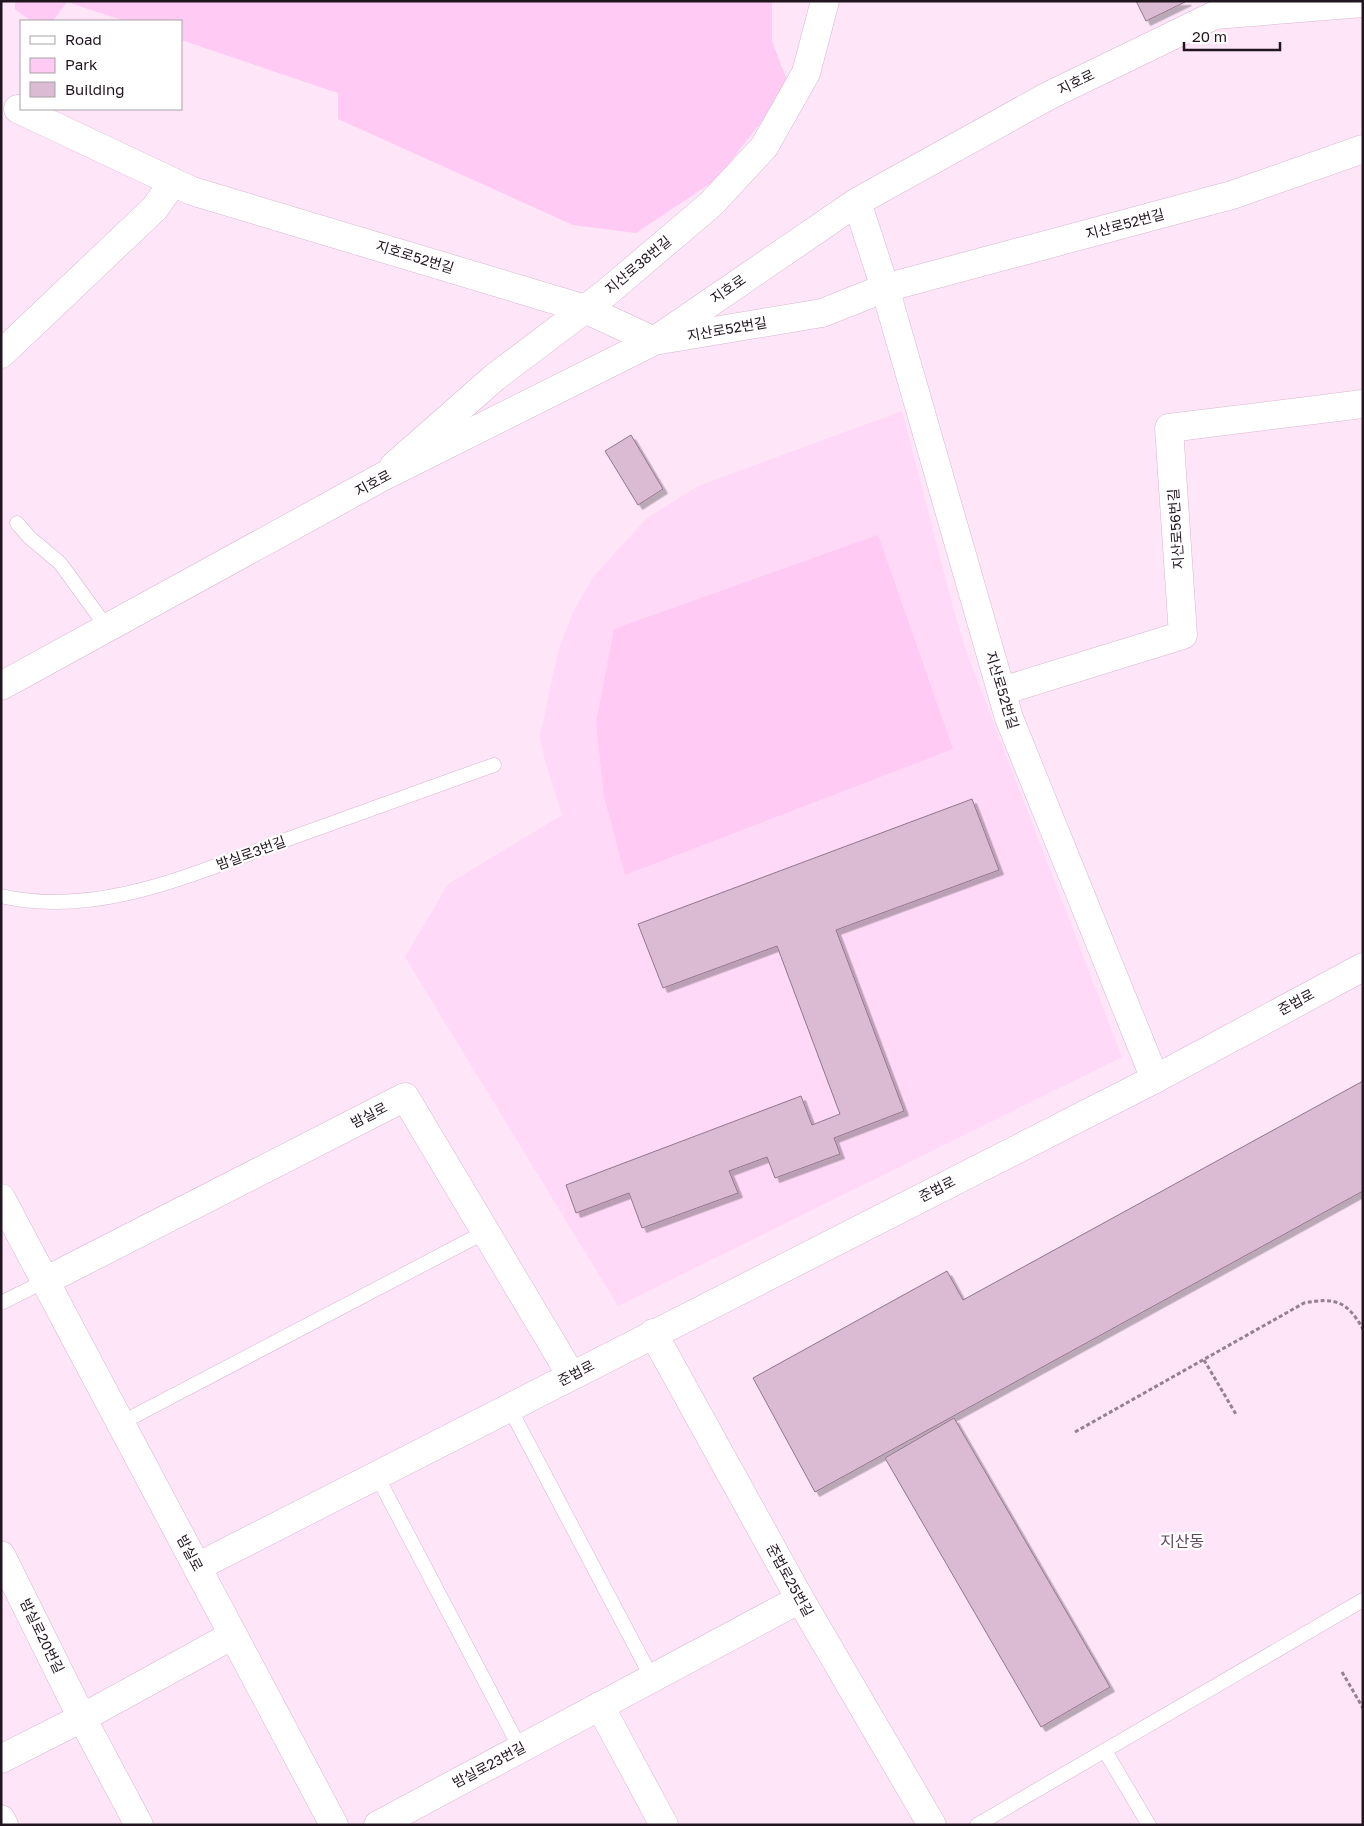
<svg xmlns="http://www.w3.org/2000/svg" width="1364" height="1826" font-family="'Golos Text','Noto Sans KR',sans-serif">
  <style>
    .built { fill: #ffd9f7 }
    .green { fill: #ffcaf4 }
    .building { fill: #dabbd3; stroke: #92768c; filter: url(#shadow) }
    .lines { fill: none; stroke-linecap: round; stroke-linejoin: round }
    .service-casing { stroke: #d7b8d0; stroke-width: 15 }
    .minor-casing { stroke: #d7b8d0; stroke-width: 29 }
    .tertiary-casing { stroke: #d7b8d0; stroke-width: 29 }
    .secondary-casing { stroke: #d7b8d0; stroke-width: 29 }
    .path { stroke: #948190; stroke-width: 3; stroke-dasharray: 4 2.5; stroke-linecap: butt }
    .service { stroke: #fff; stroke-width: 14 }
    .minor { stroke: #fff; stroke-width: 28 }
    .tertiary { stroke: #fff; stroke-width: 28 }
    .secondary { stroke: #fff; stroke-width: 28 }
    .labels { text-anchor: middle; stroke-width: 4.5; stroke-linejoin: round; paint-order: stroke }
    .street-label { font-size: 14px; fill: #21161f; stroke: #fff }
    .quarter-label { font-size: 16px; fill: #62485c; stroke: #fff }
  </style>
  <defs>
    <filter id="shadow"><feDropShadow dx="4.5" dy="4.5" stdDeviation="0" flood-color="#0004"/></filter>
  </defs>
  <rect width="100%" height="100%" fill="#fee5f8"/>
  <polygon class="built" points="902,411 955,615 969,659 1122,1057 618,1306 405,957 448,884 562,815 544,757 540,736 559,648 574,610 594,576 621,546 647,518 698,486"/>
  <g class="green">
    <polygon points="15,1 772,1 772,41 789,86 717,179 636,233 573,225 338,119 338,93 181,40 181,21 125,21 67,2 53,21 31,21 15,9"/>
    <polygon points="878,535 953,749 625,875 604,796 596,723 614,629"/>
  </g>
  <g class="building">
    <polygon points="1136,1 1187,1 1146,21"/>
    <polygon points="631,435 663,489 638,505 605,451"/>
    <polygon points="972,799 999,870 836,930 904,1111 834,1138 840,1154 775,1178 767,1157 729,1171 738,1193 642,1228 629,1193 576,1213 566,1185 801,1096 812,1125 840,1114 777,946 663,988 638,924"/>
    <polygon points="1363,1081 1363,1191 815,1492 753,1378 947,1271 963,1300"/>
    <polygon points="954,1418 1110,1687 1041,1727 885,1458"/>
  </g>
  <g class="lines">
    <g class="service-casing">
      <g id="service">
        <polyline points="17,523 29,537 60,563 108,629"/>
        <path d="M1,896C100,919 199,871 291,838C358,814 426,789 494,765"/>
        <polyline points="1,1303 45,1281"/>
        <polyline points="509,1407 652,1678"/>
        <polyline points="121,1423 485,1232"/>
        <polyline points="377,1476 520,1748"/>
        <polyline points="1105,1751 1149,1825"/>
        <polyline points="977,1825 1363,1600"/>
      </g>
    </g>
    <g class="minor-casing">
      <g id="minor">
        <polyline points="18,109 192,191 585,309 654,341 822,313 885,288 1232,195 1363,149"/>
        <polyline points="857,202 885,288 1009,718 1155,1079"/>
        <polyline points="1,354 155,208 173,182"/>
        <polyline points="394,466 495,377 605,294 711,204 764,147 806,73 825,1"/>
        <polyline points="1002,691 1183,635 1169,428 1363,404"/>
        <polyline points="45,1281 405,1097 571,1375"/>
        <polyline points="653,1333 800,1599 932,1825"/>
        <polyline points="1,1555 82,1718 139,1825"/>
        <polyline points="600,1706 664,1825"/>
        <polyline points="1,1759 82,1718 233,1635"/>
        <polyline points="1,1819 4,1825"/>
        <polyline points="378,1825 800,1599"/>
      </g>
    </g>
    <g class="tertiary-casing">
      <g id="tertiary">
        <polyline points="1,686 382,477 654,341 857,202 1048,96 1215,15 1363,3"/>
        <polyline points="197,1567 1155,1079 1363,967"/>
      </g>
    </g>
    <g class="secondary-casing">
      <polyline id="secondary" points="1,1198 334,1825"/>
    </g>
    <g class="path">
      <polyline points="1204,1360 1237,1416"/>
      <path d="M1075,1432L1304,1303C1335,1297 1347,1301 1363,1329"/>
      <polyline points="1342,1672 1363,1708"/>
    </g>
    <use href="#service" class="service"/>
    <use href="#minor" class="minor"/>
    <use href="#tertiary" class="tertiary"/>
    <use href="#secondary" class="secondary"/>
  </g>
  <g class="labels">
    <g class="street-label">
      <text transform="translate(1076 82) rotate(-26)" y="5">지호로</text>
      <text transform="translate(1125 224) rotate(-15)" y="5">지산로52번길</text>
      <text transform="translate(415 257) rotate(17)" y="5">지호로52번길</text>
      <text transform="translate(638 265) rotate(-40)" y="5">지산로38번길</text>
      <text transform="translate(728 289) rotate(-35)" y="5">지호로</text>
      <text transform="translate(727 329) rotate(-10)" y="5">지산로52번길</text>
      <text transform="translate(373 483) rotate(-28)" y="5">지호로</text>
      <text transform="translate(1176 529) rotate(-94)" y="5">지산로56번길</text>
      <text transform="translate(1002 690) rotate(73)" y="5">지산로52번길</text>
      <text transform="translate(251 853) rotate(-20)" y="5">밤실로3번길</text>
      <text transform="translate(1296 1002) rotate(-28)" y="5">준법로</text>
      <text transform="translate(369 1115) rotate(-27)" y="5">밤실로</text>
      <text transform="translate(937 1189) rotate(-27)" y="5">준법로</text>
      <text transform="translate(576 1373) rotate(-27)" y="5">준법로</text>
      <text transform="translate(190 1553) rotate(62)" y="5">밤실로</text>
      <text transform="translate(790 1580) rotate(61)" y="5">준법로25번길</text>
      <text transform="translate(42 1636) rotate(64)" y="5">밤실로20번길</text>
      <text transform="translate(489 1765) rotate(-28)" y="5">밤실로23번길</text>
    </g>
    <g class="quarter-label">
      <text x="1182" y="1547">지산동</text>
    </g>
  </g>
  <rect width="1364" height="1826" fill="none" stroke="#21161f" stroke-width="5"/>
  <rect x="20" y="20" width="162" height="90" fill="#ffffff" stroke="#a6a2a5"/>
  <rect x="30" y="36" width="25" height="8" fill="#ffffff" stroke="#a6a2a5"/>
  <text x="65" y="45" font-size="15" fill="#21161f">Road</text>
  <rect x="30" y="58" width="25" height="15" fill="#ffcaf4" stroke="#a6a2a5"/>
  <text x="65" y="70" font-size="15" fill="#21161f">Park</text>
  <rect x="30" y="82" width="25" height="15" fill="#dabbd3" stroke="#a6a2a5"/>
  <text x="65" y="95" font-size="15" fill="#21161f">Building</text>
  <path d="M1184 42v8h96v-8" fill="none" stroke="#21161f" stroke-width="2.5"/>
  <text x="1192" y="42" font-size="15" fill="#21161f" stroke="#ffffff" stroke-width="4" paint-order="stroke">20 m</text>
</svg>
